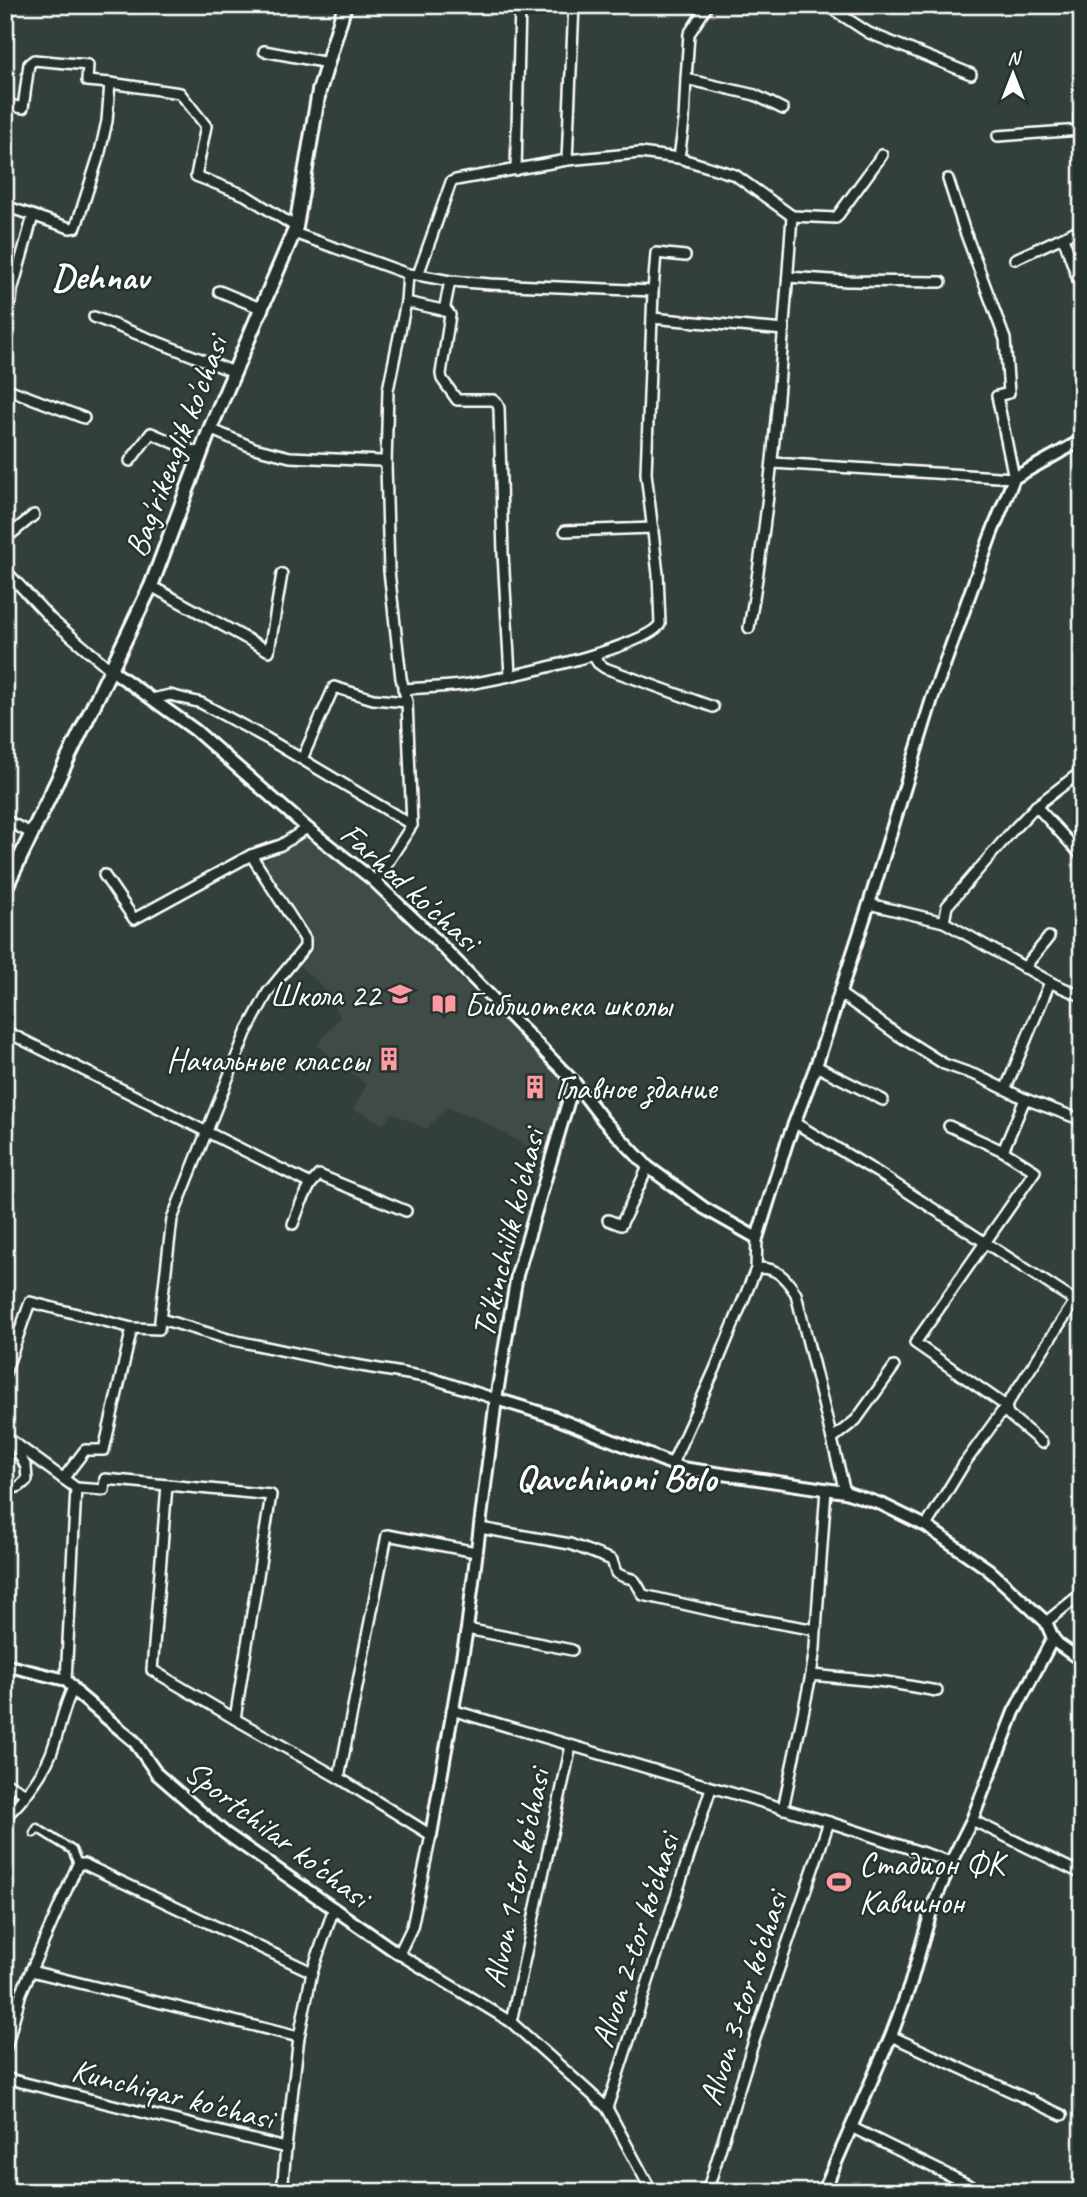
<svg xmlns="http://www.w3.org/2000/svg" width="1087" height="2197" font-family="Caveat,sans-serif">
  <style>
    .built { fill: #404c47 }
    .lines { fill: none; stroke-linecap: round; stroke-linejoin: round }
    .pedestrian-casing { stroke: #fff; stroke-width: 11 }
    .minor-casing { stroke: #fff; stroke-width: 14 }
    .tertiary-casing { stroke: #fff; stroke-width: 16 }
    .secondary-casing { stroke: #fff; stroke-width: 18 }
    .pedestrian { stroke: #26332d; stroke-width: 6 }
    .minor { stroke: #26332d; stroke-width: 9 }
    .tertiary { stroke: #26332d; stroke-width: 10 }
    .secondary { stroke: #26332d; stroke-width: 12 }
    .labels { text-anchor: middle; stroke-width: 5; stroke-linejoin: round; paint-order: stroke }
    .street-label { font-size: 33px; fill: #fff; stroke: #26332d }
    .poi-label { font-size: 33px; fill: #fff; stroke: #26332d; text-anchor: start }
    .quarter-label { font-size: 37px; font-weight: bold; fill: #fff; stroke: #26332d }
  </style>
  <rect width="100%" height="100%" fill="#333f3a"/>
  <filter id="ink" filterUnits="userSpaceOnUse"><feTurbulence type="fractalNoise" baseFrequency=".0143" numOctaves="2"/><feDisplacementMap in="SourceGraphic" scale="14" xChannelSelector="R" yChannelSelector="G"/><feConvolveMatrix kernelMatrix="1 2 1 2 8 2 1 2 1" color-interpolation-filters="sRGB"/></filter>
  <g filter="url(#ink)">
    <polygon class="built" points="306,833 361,879 409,923 480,1000 570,1084 545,1156 474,1117 447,1108 426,1129 392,1113 384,1124 353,1109 367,1085 317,1045 340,1017 323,987 300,966 315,947 260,864"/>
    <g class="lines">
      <g class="pedestrian-casing">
        <polyline id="pedestrian" points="34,1833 37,1828 72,1850 78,1864"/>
      </g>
      <g class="minor-casing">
        <g id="minor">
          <polyline points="826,5 869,33 971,74"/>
          <polyline points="264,51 328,63"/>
          <polyline points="686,79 689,34 708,5"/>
          <polyline points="110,83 180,93 206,126 196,176 245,195 296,227"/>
          <polyline points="5,104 23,108 29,64 34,60 88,65 87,81 110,83 107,121 100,152 76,227 70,228 5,206"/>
          <polyline points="998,136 1080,130 1079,116 1082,116"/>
          <polyline points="679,158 684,121 686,79 755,95 783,109"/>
          <path d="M567,160L640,153L679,158L735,175L792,216C782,354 773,491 749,628"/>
          <polyline points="516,170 520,5"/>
          <polyline points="792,216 836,218 882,155"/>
          <polyline points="294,233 408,274 406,302 388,390 386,465"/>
          <polyline points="1063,237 1082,291"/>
          <polyline points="1015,259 1082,228"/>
          <polyline points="408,274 418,275 451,182 456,180 567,160 574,5"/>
          <polyline points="788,277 847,281 941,282"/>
          <polyline points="5,288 12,291 33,216"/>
          <polyline points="219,291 260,308"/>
          <polyline points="653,291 656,253 685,256"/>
          <polyline points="406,302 447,311 450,315 441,374 442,379 457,400 493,400 497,403 499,408 503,554 510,675"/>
          <polyline points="444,311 450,281"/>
          <polyline points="5,317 11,301 12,291"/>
          <polyline points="94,317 234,372"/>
          <polyline points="652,318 784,330"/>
          <polyline points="5,388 84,418"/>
          <polyline points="210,429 254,448 290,457 381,461 386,465 389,571 401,678 407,702 412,825 375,882"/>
          <polyline points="130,461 151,433 200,454"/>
          <polyline points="773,463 1014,478 997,396 1009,393 1005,339 964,229 948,179"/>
          <polyline points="565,531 653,528"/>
          <polyline points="5,539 34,515"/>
          <polyline points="5,570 52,620 110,669"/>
          <polyline points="151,586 269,651 282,574"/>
          <polyline points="593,655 598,663 605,668 713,707"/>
          <path d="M403,689C423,688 443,687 462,685C494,681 646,648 660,624L658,574L646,473L653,291L490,284L450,281L418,275"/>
          <polyline points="152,699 170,695 201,703 268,739 412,825"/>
          <polyline points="302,759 334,687 373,699 407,702"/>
          <polyline points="1036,806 1082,856"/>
          <polyline points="5,820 31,833"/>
          <polyline points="104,875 134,919 251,855 281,845 307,828"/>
          <polyline points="869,904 944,922 1054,984 1082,996"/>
          <polyline points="944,922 947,906 1011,832 1036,806 1082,771"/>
          <polyline points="1024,968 1049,937"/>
          <polyline points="839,993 898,1035 944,1064 978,1076 1025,1099 1082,1120"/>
          <polyline points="5,1031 311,1184 319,1175 406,1211"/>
          <polyline points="816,1066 883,1100"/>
          <polyline points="1006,1088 1050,982"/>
          <polyline points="795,1123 880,1174 1075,1301 1006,1406 964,1464 926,1526"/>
          <polyline points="949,1126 1003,1151 1025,1099"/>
          <polyline points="1003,1151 1035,1171 915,1343 1006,1406 1008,1414 1042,1443"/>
          <polyline points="608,1220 621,1225 648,1167"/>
          <polyline points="293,1224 301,1203 311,1184"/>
          <path d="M756,1269C775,1265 787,1279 796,1294L845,1492"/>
          <polyline points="161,1319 228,1339 338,1362 431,1378 496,1399"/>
          <polyline points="5,1373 30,1302 132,1328 159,1329 172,1219 246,1033 268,992 305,947 305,939 251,855"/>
          <polyline points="5,1436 76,1488 104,1490 105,1479 271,1495 235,1719 339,1778 431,1835 412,1927 399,1954 511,2022 607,2108 652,2192"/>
          <polyline points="833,1438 856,1420 894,1367"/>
          <polyline points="672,1464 715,1369 756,1269 757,1238"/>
          <polyline points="63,1479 85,1450 104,1450 132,1328"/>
          <polyline points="167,1485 152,1670 235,1719"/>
          <polyline points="5,1491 20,1486 27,1480 26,1467 15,1446"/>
          <path d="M480,1528L570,1544L612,1560L616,1573C635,1584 630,1570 643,1595L727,1614L816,1630L815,1648L811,1675L783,1809"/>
          <polyline points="1046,1622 1082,1593"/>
          <polyline points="467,1629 572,1650"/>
          <polyline points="816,1630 826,1489"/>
          <polyline points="811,1675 886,1682 937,1691"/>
          <polyline points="66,1680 76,1488"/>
          <polyline points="452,1710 829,1822 951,1862"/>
          <polyline points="339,1778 387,1535 476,1552"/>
          <polyline points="5,1782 26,1794"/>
          <path d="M5,1817C23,1801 48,1768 54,1745C61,1724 63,1709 73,1688"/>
          <polyline points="972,1820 1082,1874"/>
          <polyline points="31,1971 299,2037"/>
          <polyline points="312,1972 334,1908"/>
          <polyline points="511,2022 571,1746"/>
          <polyline points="891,2036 1062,2115"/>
          <polyline points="5,2051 21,1993 78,1864 84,1864 312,1972 299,2037 286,2148"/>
          <polyline points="5,2078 286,2148 282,2192"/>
          <polyline points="607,2108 711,1788"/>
          <polyline points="851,2127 983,2192"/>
          <polyline points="707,2192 752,2047 829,1822"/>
        </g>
      </g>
      <g class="tertiary-casing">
        <g id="tertiary">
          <polyline points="110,669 195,730 307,828 372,879 430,934 574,1082 604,1121 648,1167 704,1208 757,1238 787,1142 816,1066 869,904 932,699 991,535 1014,478 1082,440"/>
          <polyline points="496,1399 548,1415 682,1468 845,1492 881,1504 926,1526 988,1569 1046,1622 1053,1638 1058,1644 1082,1661"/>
          <polyline points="5,1665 66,1680 79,1695 134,1741 157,1774 225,1833 399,1954"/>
          <polyline points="431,1835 467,1629 496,1399 517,1275 574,1082"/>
          <polyline points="823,2192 891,2036 910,1985 932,1908 951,1862 972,1820 1014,1712 1053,1638"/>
        </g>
      </g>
      <g class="secondary-casing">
        <polyline id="secondary" points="5,889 151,586 210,429 296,227 319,91 345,5"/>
      </g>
      <use href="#pedestrian" class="pedestrian"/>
      <use href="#minor" class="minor"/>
      <use href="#tertiary" class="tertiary"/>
      <use href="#secondary" class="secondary"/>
    </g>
  </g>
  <defs>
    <g id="school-bare" transform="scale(1.89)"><path d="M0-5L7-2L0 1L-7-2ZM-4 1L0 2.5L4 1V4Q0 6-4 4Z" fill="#ff9aa2" stroke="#26332d" stroke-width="2.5" paint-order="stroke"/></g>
    <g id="library-bare" transform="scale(1.89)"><path d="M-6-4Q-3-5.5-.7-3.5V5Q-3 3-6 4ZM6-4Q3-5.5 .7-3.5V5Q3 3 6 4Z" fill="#ff9aa2" stroke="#26332d" stroke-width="2.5" paint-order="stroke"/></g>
    <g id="building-bare" transform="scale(1.89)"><path d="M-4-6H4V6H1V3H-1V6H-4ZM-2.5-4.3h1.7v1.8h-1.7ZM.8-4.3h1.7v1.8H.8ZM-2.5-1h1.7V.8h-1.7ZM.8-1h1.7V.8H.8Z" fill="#ff9aa2" stroke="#26332d" stroke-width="2.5" paint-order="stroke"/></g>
    <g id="stadium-bare" transform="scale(1.89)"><path d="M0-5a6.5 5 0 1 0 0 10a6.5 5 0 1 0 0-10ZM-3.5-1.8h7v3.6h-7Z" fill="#ff9aa2" stroke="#26332d" stroke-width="2.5" paint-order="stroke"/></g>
  </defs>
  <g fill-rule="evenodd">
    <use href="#school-bare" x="400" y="994"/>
    <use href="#library-bare" x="444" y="1004"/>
    <use href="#building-bare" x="389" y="1059"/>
    <use href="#building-bare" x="535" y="1087"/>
    <use href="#stadium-bare" x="839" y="1882"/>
  </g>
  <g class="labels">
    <g class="street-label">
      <text transform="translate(175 446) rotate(-69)" y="12">Bag'rikenglik ko'chasi</text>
      <text transform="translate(411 886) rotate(42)" y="12">Farhod ko'chasi</text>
      <text transform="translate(507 1233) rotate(-76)" y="12">To'kinchilik ko'chasi</text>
      <text transform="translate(278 1833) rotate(37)" y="12">Sportchilar ko‘chasi</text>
      <text transform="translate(515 1878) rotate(-78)" y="12">Alvon 1-tor ko‘chasi</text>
      <text transform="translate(634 1940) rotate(-72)" y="12">Alvon 2-tor ko‘chasi</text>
      <text transform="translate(742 1998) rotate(-72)" y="12">Alvon 3-tor ko‘chasi</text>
      <text transform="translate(173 2093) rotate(14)" y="12">Kunchiqar ko'chasi</text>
    </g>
    <g class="poi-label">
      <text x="380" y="1006" text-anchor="end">Школа 22</text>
      <text x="464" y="1016">Библиотека школы</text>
      <text x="369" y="1071" text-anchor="end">Начальные классы</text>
      <text x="555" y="1099">Главное здание</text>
      <text x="859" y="1875">Стадион ФК<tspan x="859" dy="38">Кавчинон</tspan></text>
    </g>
    <g class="quarter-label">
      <text x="100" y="289">Dehnav</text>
      <text x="616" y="1490">Qavchinoni Bolo</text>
    </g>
  </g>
  <rect width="1087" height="2197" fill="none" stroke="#26332d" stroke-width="28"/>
  <rect x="14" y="14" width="1059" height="2169" fill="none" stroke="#fff" stroke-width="2.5" filter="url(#ink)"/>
  <g transform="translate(1013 74)" stroke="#26332d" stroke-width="5" paint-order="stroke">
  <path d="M0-5L12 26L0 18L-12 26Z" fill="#ffffff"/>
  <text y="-10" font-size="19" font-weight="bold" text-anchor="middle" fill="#ffffff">N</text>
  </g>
</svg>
